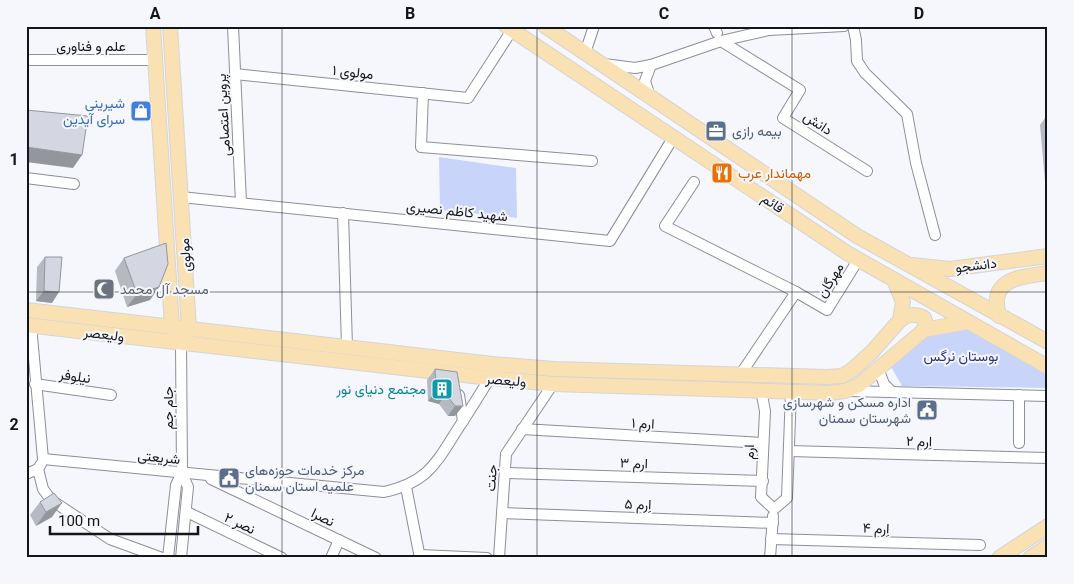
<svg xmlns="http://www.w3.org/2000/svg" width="1074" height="584" font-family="Roboto,Vazirmatn,sans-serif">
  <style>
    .green { fill: #c9d4fb }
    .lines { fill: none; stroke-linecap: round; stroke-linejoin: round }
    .minor-casing { stroke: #8c8f98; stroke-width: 12 }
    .major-casing { stroke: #d5d5d5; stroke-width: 16 }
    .minor { stroke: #fff; stroke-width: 10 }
    .major { stroke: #fae1b3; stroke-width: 14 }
    .wall { fill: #b6b9c2 }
    .shaded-wall { fill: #94969e }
    .building { fill: #d4d7e1; stroke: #94969e }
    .grid { fill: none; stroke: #141518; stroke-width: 1; stroke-opacity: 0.55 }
    .labels { text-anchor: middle; stroke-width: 4; stroke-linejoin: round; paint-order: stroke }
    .street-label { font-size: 14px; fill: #141518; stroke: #f6f7fd }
    .shop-label { font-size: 14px; fill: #366cbe; stroke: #f6f7fd; text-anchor: end }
    .service-label { font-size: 14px; fill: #4e5e75; stroke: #f6f7fd; text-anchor: start }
    .food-label { font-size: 14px; fill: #c56008; stroke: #f6f7fd; text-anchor: start }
    .worship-label { font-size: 14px; fill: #5b616d; stroke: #f6f7fd; text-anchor: start }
    .park-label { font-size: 14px; fill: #2c3579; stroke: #f6f7fd }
    .culture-label { font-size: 14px; fill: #0d838f; stroke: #f6f7fd; text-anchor: end }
    .neatline { fill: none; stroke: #141518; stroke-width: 2 }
    .grid-label { font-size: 16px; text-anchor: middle; font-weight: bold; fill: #141518 }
  </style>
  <rect width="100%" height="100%" fill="#f6f7fd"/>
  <g class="green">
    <polygon points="439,157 516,168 517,218 440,210"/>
    <polygon points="964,326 1048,370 1048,388 902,386 890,365 937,329"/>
  </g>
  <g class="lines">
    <g class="minor-casing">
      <g id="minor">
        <polyline points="233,26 241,203"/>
        <polyline points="714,26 717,33"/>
        <polyline points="853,26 856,40 857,61 865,73 907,114 916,163 935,235"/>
        <polyline points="721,41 800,90 783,118 867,171"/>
        <polyline points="585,53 594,26"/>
        <polyline points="26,60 155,60"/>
        <polyline points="604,64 635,68 651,65 645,81 650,97"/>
        <polyline points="651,65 721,41 769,30 844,26"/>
        <polyline points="235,74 468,98 512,30"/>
        <polyline points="423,93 421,147 592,161"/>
        <polyline points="26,178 74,184"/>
        <polyline points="694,182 665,226 796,292 740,375"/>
        <polyline points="181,197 610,241 673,138"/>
        <polyline points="343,213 347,347"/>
        <polyline points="796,292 827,310 858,260"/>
        <polyline points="31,325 43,459"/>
        <polyline points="878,368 884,384 892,392"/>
        <polyline points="35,384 111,395"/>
        <polyline points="761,390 765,411 761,497 774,509 787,498 791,392"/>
        <polyline points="849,391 1048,396"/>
        <polyline points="459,395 463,421 490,378"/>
        <polyline points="522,429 763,443"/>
        <polyline points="1019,443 1019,395"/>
        <polyline points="789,451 1048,458"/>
        <path d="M43,459L384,492C432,481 437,460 463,421"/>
        <polyline points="38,469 43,489 51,500 110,539 162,558"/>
        <polyline points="505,473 763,481"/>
        <polyline points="26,474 38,469 41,464"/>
        <polyline points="211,479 376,558"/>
        <polyline points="406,487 420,558"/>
        <polyline points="187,512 282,558"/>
        <polyline points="502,513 773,523"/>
        <polyline points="771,539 980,545"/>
        <polyline points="420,555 487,558"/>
        <polyline points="168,558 176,485 182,473"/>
        <polyline points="181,558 188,487 182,473 181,343"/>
        <polyline points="331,558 339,540"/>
        <polyline points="499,558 506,454 553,384"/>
        <polyline points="770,558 773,516"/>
      </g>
    </g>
    <g class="major-casing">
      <g id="major">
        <polyline points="153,26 172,327 176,334"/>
        <polyline points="170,26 189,329 185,336"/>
        <polyline points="506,26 847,253 1048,367"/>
        <polyline points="545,26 857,236 1048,342"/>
        <polyline points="912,265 950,269 1048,256"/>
        <polyline points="26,310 492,364 554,369 827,377 842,376 852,370 872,352 900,320 903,302 895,282"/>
        <path d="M999,316C988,278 1020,277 1048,273"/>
        <path d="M900,320C908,314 915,313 924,318L926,324L924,330"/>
        <polyline points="26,325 490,378 553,384 830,393 845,391 859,385 924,330 967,322"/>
        <polyline points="999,558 1048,526"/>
        <polyline points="1030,558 1048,546"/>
      </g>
    </g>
    <use href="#minor" class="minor"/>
    <use href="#major" class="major"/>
  </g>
  <g class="wall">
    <polygon points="1048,114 1048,216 1040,125"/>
    <polygon points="45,257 52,303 36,301 37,267"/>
    <polygon points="124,258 159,287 150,300 127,307 115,271"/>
    <polygon points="435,369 457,372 455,416 448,416 439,404 428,401 427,380"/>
    <polygon points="40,502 52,517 36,526 30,515"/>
  </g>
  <g class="shaded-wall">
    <polygon points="26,147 82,155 73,168 26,162"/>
    <polygon points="159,287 150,300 127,307 137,294"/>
    <polygon points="44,291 59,292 52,303 36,301"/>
    <polygon points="436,391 446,394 439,404 428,401"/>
    <polygon points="455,406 463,406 455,416 448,416"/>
    <polygon points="62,503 52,517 36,526 46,512"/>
  </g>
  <g class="building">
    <polygon points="26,110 88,116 82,155 26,147"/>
    <polygon points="166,243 168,264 159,287 137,294 124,258"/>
    <polygon points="45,257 62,257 59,292 44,291"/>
    <polygon points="435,369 457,372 463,406 455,406 446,394 436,391"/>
    <polygon points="54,493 62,503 46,512 40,502"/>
  </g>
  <path class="grid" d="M282,26V558M537,26V558M792,26V558M26,292H1048"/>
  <defs>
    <g id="shop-square" transform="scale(1.125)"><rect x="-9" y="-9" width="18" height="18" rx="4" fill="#3f7fe0" stroke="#f6f7fd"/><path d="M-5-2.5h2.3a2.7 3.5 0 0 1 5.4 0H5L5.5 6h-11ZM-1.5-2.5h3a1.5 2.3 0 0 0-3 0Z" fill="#fff"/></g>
    <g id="office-square" transform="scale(1.125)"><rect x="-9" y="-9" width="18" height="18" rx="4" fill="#5c6f8a" stroke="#f6f7fd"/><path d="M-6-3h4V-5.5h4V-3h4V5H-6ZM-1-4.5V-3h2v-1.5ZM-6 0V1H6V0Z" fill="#fff"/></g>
    <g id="restaurant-square" transform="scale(1.125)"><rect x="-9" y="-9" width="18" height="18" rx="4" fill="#e8710a" stroke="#f6f7fd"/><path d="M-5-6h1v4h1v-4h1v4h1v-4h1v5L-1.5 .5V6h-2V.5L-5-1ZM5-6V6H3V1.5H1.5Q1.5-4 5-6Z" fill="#fff"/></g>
    <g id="mosque-square" transform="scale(1.125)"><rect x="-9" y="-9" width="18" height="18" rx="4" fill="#6b7280" stroke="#f6f7fd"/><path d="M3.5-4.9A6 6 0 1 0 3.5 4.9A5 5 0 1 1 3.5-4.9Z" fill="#fff"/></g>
    <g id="building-square" transform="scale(1.125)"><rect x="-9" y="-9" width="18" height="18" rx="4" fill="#0f9aa8" stroke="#f6f7fd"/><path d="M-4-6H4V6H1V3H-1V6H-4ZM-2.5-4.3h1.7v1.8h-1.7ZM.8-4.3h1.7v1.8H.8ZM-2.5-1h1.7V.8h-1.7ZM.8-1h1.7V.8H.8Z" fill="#fff"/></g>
    <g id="civic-square" transform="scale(1.125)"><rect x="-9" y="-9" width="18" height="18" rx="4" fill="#5c6f8a" stroke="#f6f7fd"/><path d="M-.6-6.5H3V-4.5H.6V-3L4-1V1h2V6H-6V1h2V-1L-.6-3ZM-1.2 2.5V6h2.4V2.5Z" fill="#fff"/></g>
  </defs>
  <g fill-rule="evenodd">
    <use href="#shop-square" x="141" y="111"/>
    <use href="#office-square" x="716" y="131"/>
    <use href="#restaurant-square" x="722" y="173"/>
    <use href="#mosque-square" x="104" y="289"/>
    <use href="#building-square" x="442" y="389"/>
    <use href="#civic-square" x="927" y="410"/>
    <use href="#civic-square" x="229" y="478"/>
  </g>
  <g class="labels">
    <g class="street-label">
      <text x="91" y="51">علم و فناوری</text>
      <text transform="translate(353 72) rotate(6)" y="5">مولوی ۱</text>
      <text transform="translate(223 115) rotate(-93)" y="5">پروین اعتصامی</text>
      <text transform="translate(818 123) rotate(33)" y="5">دانش</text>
      <text transform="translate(773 203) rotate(34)" y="5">قائم</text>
      <text transform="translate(457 211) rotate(6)" y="5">شهید کاظم نصیری</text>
      <text transform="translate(185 255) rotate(-94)" y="5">مولوی</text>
      <text transform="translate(976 265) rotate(-7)" y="5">دانشجو</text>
      <text transform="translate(830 280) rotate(-58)" y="5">مهرگان</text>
      <text transform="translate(104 334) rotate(7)" y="5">ولیعصر</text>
      <text transform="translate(75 376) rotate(8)" y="5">نیلوفر</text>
      <text transform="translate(506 380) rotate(5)" y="5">ولیعصر</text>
      <text transform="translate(168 408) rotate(-90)" y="5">جام جم</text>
      <text transform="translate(643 423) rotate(3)" y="5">ارم ۱</text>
      <text transform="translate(919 441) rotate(1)" y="5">اِرم ۲</text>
      <text transform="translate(749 452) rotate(-89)" y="5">ارم</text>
      <text transform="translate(159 457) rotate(6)" y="5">شریعتی</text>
      <text transform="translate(634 463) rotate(2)" y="5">ارم ۳</text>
      <text transform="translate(491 478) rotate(-86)" y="5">جنت</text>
      <text transform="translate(638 504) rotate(2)" y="5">اِرم ۵</text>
      <text transform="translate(323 517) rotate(26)" y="5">نصرا</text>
      <text transform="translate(240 523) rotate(25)" y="5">نصر ۲</text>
      <text transform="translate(876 528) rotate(2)" y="5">اِرم ۴</text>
    </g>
    <g class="shop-label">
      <text x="125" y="108">شیرینی<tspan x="125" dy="16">سرای آیدین</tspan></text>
    </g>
    <g class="service-label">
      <text x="732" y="136">بیمه رازی</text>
      <text x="911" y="407" text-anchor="end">اداره مسکن و شهرسازی<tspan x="911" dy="16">شهرستان سمنان</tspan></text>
      <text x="245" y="475">مرکز خدمات حوزه‌های<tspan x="245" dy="16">علمیه استان سمنان</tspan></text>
    </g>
    <g class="food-label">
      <text x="738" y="178">مهماندار عرب</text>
    </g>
    <g class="worship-label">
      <text x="120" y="294">مسجد آل محمد</text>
    </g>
    <g class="park-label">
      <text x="961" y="361">بوستان نرگس</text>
    </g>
    <g class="culture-label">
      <text x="426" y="394">مجتمع دنیای نور</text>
    </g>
  </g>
  <rect width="1074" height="584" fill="none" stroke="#f6f7fd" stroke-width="55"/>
  <path d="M50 526v8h148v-8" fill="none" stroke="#141518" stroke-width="2.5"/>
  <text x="58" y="526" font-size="15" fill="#141518" stroke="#f6f7fd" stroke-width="4" paint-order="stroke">100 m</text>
  <rect x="28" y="28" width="1018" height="528" class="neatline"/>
  <g class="grid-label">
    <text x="155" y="19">A</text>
    <text x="410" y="19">B</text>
    <text x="664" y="19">C</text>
    <text x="919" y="19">D</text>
    <text x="14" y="165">1</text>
    <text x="14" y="430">2</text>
  </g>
</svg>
